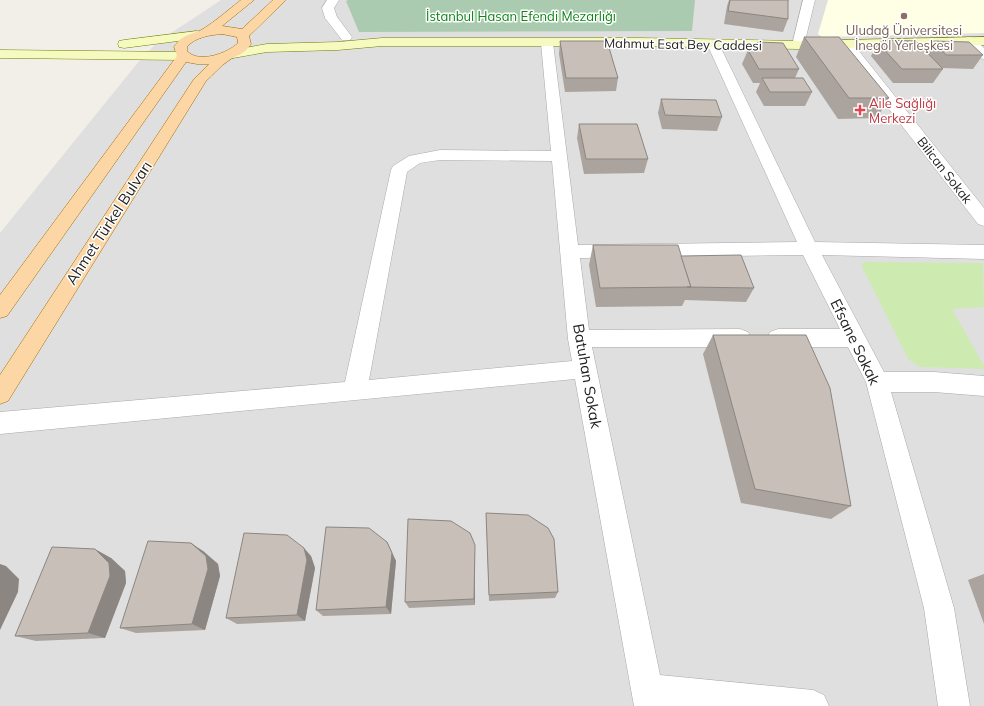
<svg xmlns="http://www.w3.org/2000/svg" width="984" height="706" font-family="Mulish,sans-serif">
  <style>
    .residential { fill: #e0dfdf }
    .education { fill: #ffffe5 }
    .grass { fill: #cdebb0 }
    .cemetery { fill: #aacbaf }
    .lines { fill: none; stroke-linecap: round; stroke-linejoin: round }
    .street-casing { stroke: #a9a9a9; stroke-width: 1 }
    .secondary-casing { stroke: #707d05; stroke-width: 1 }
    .primary-casing { stroke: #a06b00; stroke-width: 1 }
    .street { fill: #fff; fill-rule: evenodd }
    .secondary { fill: #f7fabf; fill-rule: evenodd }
    .primary { fill: #fcd6a4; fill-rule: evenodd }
    .wall { fill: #aba49e }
    .shaded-wall { fill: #8b8681 }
    .building { fill: #c7bfb8; stroke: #8b8681 }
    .education-dot { fill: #8d6e63; stroke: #fff; stroke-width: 1.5 }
    .health-dot { fill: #e0444e; stroke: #fff; stroke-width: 1.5 }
    .labels { text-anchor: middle; stroke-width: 3; stroke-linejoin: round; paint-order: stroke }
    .far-park-label { font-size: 13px; fill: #0c8416; stroke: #fff }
    .far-education-label { font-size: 13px; fill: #785e54; stroke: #fff }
    .far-street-label { font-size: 13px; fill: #222; stroke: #fff }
    .far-health-label { font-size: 13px; fill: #be3a42; stroke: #fff; text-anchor: start }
    .street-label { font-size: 15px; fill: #222; stroke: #fff }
  </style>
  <rect width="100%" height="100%" fill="#f2efe9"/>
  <polygon class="residential" points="221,0 984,0 984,706 0,706 0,233 144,55 162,39"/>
  <polygon class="education" points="828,0 984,0 984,33 822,37 818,34"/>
  <polygon class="grass" points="863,262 983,263 984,307 952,309 984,366 984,369 920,367 908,359 862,267"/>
  <polygon class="cemetery" points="348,0 695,0 692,31 359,32 346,1"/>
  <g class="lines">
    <g class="street-casing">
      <g id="street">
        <polygon points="327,0 339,0 334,8 337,17 352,37 350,40 342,40 325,18 322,8"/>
        <polygon points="803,0 815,0 804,45 803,48 793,48 792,45"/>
        <polygon points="969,37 974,38 984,48 984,59 979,58 963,41 964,38"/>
        <path d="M547,39L552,40L553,43L578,245L797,242L707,44L708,41H718L719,44L815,242L984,245V259L822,255L884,372H934L984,376V396L934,392H891L954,608L970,706H938L924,608L866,382L848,347H778L770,344L767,338L770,332L778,329H840L803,255L580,258L589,330L740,329L748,332L751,338L748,344L740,347H592L660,675L813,690L824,695L829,706H634L575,379L0,434V412L345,382L391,170L393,166L409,156L440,150L551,151L541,43L542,40ZM440,160L552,161L568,339L572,361L369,380L407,172L420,163Z"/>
        <polygon points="846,40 851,41 984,208 984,226 978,224 841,47 840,44 841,41"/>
      </g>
    </g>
    <g class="secondary-casing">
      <g id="secondary">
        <polygon points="197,31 201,32 203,35 201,38 124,48 119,47 118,44 119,41 124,40"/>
        <polygon points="984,37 984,45 798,49 639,46 382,46 338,50 267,52 233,58 228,57 226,54 228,51 233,50 267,44 338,42 382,38 639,38 798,41"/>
        <polygon points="0,50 184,52 189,53 191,56 189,59 184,60 0,58"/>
      </g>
    </g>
    <g class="primary-casing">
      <path id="primary" d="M241,0H254L222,26L242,29L273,0H286L249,36L251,44C243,56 237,54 228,61C220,66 213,75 206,81L8,401L0,404V375L194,79L209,64H197L186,62L7,316L0,318V295L177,56L174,47C183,33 191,36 203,29C216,21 228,10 241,0ZM222,34L237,37L238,43C228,53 199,64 187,51V47C195,37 210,35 222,34Z"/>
    </g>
    <use href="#street" class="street"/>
    <use href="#secondary" class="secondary"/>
    <use href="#primary" class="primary"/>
  </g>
  <g class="wall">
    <polygon points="729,0 789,0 788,1 788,19 783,32 724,24 727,6"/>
    <polygon points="804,37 889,98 877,118 838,119 796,57"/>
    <polygon points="560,41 618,78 616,91 565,92 559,54"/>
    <polygon points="933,41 983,55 973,69 942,68 943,69 933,83 893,83 871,56 878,43 926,52"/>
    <polygon points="748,50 799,69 795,78 812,92 805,106 764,106 756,92 760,83 753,83 742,64"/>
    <polygon points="661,99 722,117 717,131 662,129 658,113"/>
    <polygon points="579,124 648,159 644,173 584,174 577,138"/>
    <polygon points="593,245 681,256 754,288 746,302 685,300 682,306 596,307 589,265"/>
    <polygon points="713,335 851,506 831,519 741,503 703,354"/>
    <polygon points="486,513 558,592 555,598 489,601"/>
    <polygon points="387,542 396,561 391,614 323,616 316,610"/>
    <polygon points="203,551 218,564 220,576 205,630 136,633 120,628"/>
    <polygon points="475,554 475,605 409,608 405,602"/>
    <polygon points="311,556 315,568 305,621 237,624 226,618"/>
    <polygon points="111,558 125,571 126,583 105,638 36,641 15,636"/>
    <polygon points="984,574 984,624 968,580"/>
  </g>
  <g class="shaded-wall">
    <polygon points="387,542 396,561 391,614 386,607"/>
    <polygon points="191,543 203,551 218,564 220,576 205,630 192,624"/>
    <polygon points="475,545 475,605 474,599"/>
    <polygon points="304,548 311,556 315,568 305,621 297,615"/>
    <polygon points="95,549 111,558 125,571 126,583 105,638 88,633"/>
    <polygon points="0,564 6,566 19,579 18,592 0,630"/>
  </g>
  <g class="building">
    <polygon points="730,0 788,0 788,19 728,11"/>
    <polygon points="804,37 839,37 889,98 849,98"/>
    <polygon points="885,40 916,41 943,69 902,69 878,43"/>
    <polygon points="560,41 607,41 618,78 566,78"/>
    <polygon points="933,41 969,42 983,55 946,55"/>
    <polygon points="758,42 783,43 799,69 759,69 748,50"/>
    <polygon points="762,78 803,78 812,92 770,92"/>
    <polygon points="661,99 716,100 722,117 665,115"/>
    <polygon points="579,124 637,124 648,159 586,159"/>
    <polygon points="593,245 678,245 691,287 600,288"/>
    <polygon points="741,255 754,288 687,287 691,287 681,256"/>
    <polygon points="713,335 806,335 830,388 851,506 755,489"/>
    <polygon points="486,513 528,515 548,528 554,539 558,592 489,595"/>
    <polygon points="408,519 451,521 470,533 475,545 474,599 405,602"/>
    <polygon points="326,527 369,528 387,542 392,553 386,607 316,610"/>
    <polygon points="244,533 287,535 304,548 307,560 297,615 226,618"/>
    <polygon points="148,541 191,543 206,556 208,569 192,624 120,628"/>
    <polygon points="52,547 95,549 109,563 110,576 88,633 15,636"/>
  </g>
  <circle class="education-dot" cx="904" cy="16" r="4"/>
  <path class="health-dot" d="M858 104h4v4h4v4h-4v4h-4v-4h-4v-4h4z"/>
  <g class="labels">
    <g class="far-park-label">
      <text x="521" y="21">İstanbul Hasan Efendi Mezarlığı</text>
    </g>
    <g class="far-education-label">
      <text x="904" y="35">Uludağ Üniversitesi<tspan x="904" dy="15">İnegöl Yerleşkesi</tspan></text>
    </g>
    <g class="far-street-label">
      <text transform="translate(683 44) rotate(1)" y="5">Mahmut Esat Bey Caddesi</text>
      <text transform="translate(945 170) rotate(52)" y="5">Bilican Sokak</text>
    </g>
    <g class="far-health-label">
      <text x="869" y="108">Aile Sağlığı<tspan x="869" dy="15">Merkezi</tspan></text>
    </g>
    <g class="street-label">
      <text transform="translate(109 223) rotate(-57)" y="5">Ahmet Türkel Bulvarı</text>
      <text transform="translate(855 342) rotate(64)" y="5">Efsane Sokak</text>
      <text transform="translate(587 376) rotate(80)" y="5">Batuhan Sokak</text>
    </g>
  </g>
</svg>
